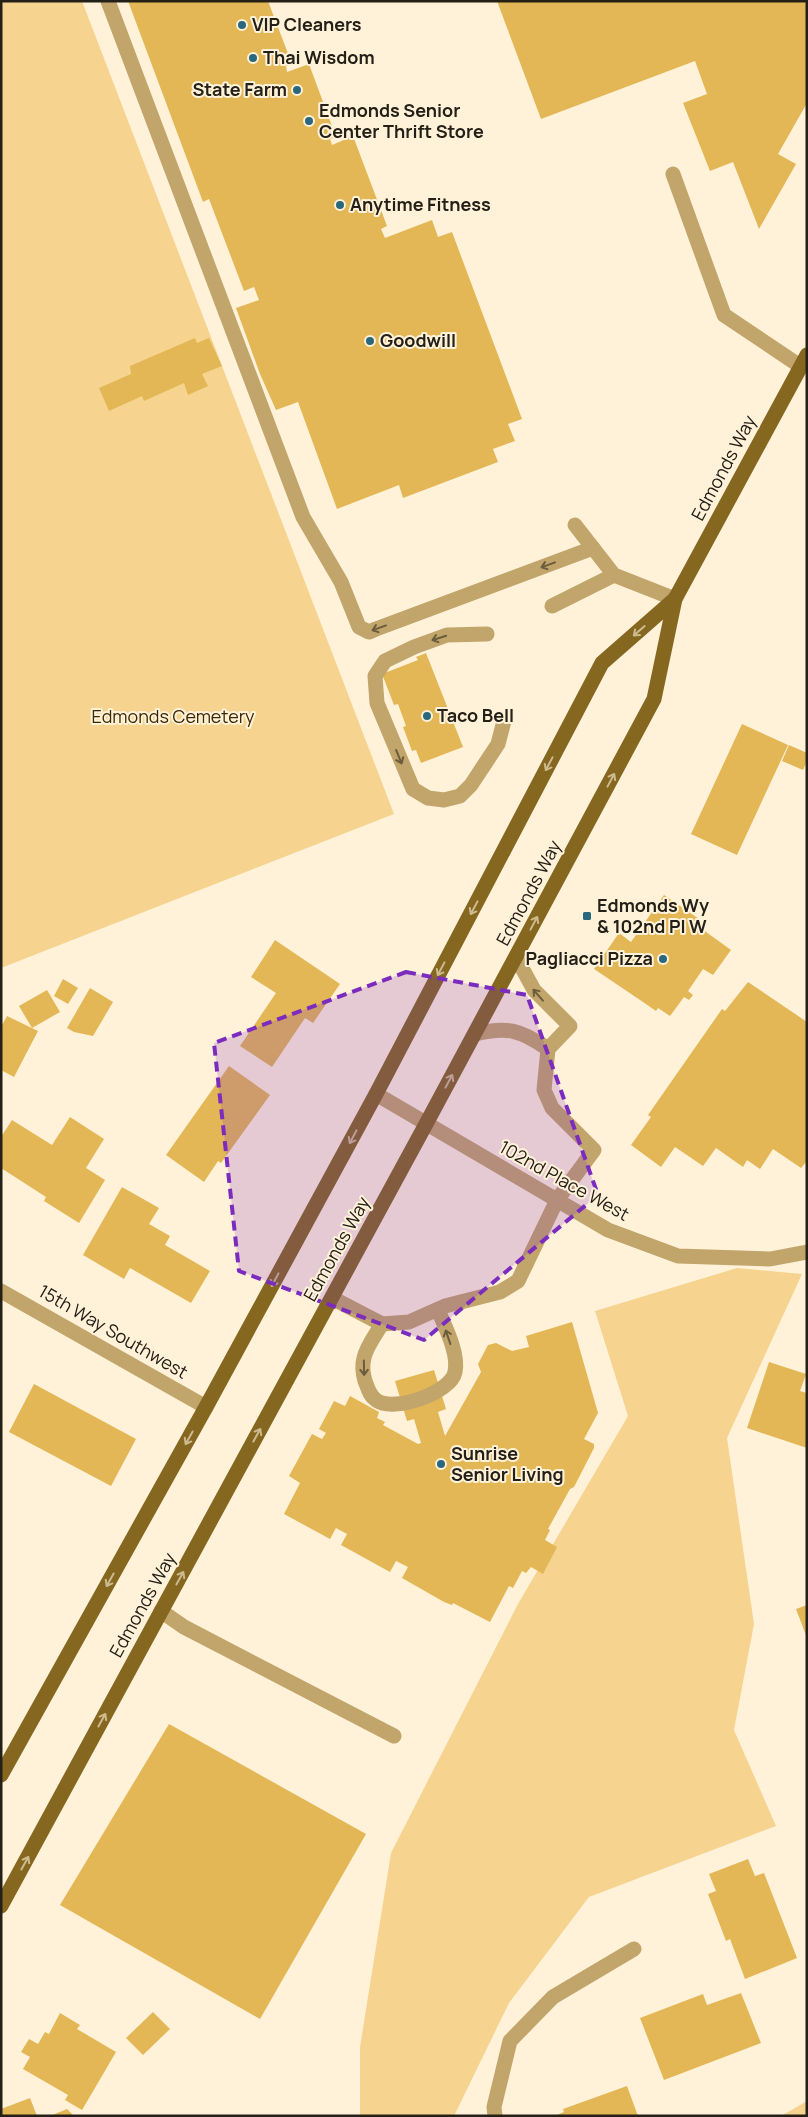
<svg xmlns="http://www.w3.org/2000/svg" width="808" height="2117" font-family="Manrope,sans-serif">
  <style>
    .green { fill: #f6d48f }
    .building { fill: #e3b755 }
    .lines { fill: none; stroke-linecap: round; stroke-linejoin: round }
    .lane { stroke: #c2a56b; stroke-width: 15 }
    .street { stroke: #c2a56b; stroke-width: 15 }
    .primary { stroke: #856720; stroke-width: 15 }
    .oneway { stroke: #6b5c3d }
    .oneway2 { stroke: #ceba8f }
    .marked { fill: #7b2cbf; fill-opacity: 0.2; stroke: #7b2cbf; stroke-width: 4; stroke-dasharray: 10 6; stroke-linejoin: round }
    .poi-dot { fill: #29687d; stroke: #fff2d9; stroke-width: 2 }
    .labels { text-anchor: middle; stroke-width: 4; stroke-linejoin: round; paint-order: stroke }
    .poi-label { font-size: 18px; font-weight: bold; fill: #242017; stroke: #fff2d9; text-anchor: start }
    .street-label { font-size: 18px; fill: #242017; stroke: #fff2d9 }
    .park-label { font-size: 18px; fill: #3b2900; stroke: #fff2d9 }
  </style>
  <rect width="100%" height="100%" fill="#fff2d9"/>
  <g class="green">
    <polygon points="1,1 82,1 394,814 1,968"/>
    <polygon points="737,1268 802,1274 727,1438 754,1624 734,1730 776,1826 589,1897 509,2003 454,2116 360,2116 360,2047 391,1853 518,1604 628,1416 595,1311"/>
    <polygon points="807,2101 807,2116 781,2116"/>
  </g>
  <g class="building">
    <polygon points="128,1 268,1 292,64 286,66 287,72 309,64 336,137 330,139 332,145 353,136 387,226 381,229 385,238 432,220 438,237 452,232 522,419 508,424 515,441 493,449 498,462 403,498 399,485 337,509 298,402 276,410 260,374 236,308 259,300 254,287 244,291 209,199 203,202"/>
    <polygon points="497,1 807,1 807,103 778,154 796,164 759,229 733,162 710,171 683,103 707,94 695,61 541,119"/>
    <polygon points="195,338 197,343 209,338 222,366 202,374 208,386 188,395 184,383 144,401 142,396 109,411 99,388 131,374 130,366"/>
    <polygon points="426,653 463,747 421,763 416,750 412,751 403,727 406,726 398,704 394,705 382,674 418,660 416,657"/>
    <polygon points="742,724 788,745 737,855 691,834"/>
    <polygon points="789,745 807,753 807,761 803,770 782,761"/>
    <polygon points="664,895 699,919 695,924 731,950 713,975 703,969 688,991 693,995 689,1000 684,997 670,1016 658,1008 656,1011 643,1002 594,969 619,933 631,942"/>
    <polygon points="275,940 340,984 313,1023 305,1018 272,1067 240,1046 276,993 251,977"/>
    <polygon points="63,979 78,988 68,1004 54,996"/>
    <polygon points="748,982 807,1022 807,1161 801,1168 773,1149 760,1169 747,1160 743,1167 716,1148 703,1166 675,1147 661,1167 631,1145 651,1117 648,1115 722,1009 725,1011"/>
    <polygon points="90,988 113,1002 93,1036 74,1032 67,1028"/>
    <polygon points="47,990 60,1012 32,1028 19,1006"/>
    <polygon points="7,1016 38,1031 14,1077 1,1070 1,1027"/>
    <polygon points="229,1066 270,1095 221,1163 218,1161 204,1182 166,1155"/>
    <polygon points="70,1117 104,1139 86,1168 105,1180 79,1223 44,1201 46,1197 1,1168 1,1137 12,1120 52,1145"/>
    <polygon points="122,1187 159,1208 149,1224 170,1236 165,1245 210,1271 191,1303 130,1268 124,1279 83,1255"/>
    <polygon points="572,1322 598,1413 584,1439 594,1444 594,1448 574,1487 570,1489 548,1529 550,1530 545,1540 557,1547 543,1574 531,1567 526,1573 522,1571 513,1588 509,1586 490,1622 453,1603 452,1605 444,1602 402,1578 408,1567 396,1561 390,1572 341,1545 347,1534 336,1528 330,1539 284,1514 300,1483 289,1476 312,1434 322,1439 326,1433 319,1429 334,1401 345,1406 350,1396 379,1412 377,1418 385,1422 383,1425 418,1444 421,1443 414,1419 407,1421 395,1381 434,1370 446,1409 438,1412 445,1436 481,1372 478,1364 488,1345 496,1343 512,1351 529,1347 526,1336"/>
    <polygon points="769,1362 806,1374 800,1391 807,1393 807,1448 747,1428"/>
    <polygon points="34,1384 136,1439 111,1486 9,1432"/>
    <polygon points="807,1605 807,1638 796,1609"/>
    <polygon points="169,1724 366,1834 260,2019 60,1905"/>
    <polygon points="748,1859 755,1876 764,1873 797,1958 745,1979 730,1939 726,1941 708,1894 716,1891 709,1874"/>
    <polygon points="741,1993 761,2043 664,2080 640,2018 703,1994 707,2005"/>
    <polygon points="153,2012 170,2029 143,2055 126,2038"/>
    <polygon points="60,2013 80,2025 77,2029 116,2052 82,2110 65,2100 68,2095 23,2069 30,2057 21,2052 29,2039 38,2044 45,2032 49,2034"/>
    <polygon points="627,2086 638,2116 555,2116 564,2112 563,2109"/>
    <polygon points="30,2098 37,2116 1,2116 1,2109"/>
    <polygon points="67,2109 74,2116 50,2116"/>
  </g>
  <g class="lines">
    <g class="lane">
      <polyline points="108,1 303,517 341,582 359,627 369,632 376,629 593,548"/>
      <polyline points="673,174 724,315 800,366"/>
      <polyline points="575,525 614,575 675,599"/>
      <polyline points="552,606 614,575"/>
      <polyline points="487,634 447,635 414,647 385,661 375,676 377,703 413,789 428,798 444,800 460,796 471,785 498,744 504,721"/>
      <path d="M475,1034C507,1026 521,1030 548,1049"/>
      <polyline points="332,1298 382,1324 409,1322 445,1306 500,1292 518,1281 557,1200 594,1150 552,1108 544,1090 548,1049 570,1026 534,990 516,957"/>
      <path d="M382,1324C376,1334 366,1347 364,1358C362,1365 363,1374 365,1381C368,1388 369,1395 376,1400C393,1413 451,1393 455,1372C459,1353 445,1327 438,1310"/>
      <polyline points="161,1611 184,1627 394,1736"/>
    </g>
    <g class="street">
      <polyline points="376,1094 608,1230 678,1256 770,1259 807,1252"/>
      <polyline points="1,1291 206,1407"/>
      <polyline points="495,2116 494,2107 510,2041 553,1997 634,1949"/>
    </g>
    <g class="primary">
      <polyline points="1,1775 206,1407 376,1094 602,663 675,599"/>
      <polyline points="1,1906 426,1124 654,699 675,599 807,355"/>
    </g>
  </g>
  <defs><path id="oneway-shaft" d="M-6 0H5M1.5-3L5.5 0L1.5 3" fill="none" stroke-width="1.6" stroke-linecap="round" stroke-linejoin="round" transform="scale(1.25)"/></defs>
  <g class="oneway">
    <use href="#oneway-shaft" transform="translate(548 565) rotate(160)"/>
    <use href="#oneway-shaft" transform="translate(379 628) rotate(160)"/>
    <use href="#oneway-shaft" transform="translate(439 638) rotate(162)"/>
    <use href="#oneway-shaft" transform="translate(399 757) rotate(68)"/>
    <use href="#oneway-shaft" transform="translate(538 995) rotate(-131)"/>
    <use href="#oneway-shaft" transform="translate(448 1337) rotate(-109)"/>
    <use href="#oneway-shaft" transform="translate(364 1368) rotate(89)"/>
  </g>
  <g class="oneway2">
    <use href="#oneway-shaft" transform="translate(639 631) rotate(139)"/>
    <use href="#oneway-shaft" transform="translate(549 764) rotate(118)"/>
    <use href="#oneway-shaft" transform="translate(611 780) rotate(-62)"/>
    <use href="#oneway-shaft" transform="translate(474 908) rotate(118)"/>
    <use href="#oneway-shaft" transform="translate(534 923) rotate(-62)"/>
    <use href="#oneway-shaft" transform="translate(441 969) rotate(118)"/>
    <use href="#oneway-shaft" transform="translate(449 1081) rotate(-62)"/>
    <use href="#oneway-shaft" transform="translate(353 1137) rotate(118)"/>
    <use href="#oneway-shaft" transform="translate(275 1280) rotate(118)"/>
    <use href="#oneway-shaft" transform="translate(257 1435) rotate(-61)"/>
    <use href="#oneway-shaft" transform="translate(189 1438) rotate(119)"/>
    <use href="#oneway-shaft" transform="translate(180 1578) rotate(-61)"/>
    <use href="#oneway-shaft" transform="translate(110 1580) rotate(119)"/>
    <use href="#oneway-shaft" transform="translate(102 1720) rotate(-61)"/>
    <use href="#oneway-shaft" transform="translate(25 1863) rotate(-61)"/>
  </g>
  <path class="marked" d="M406,972L527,995L598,1195L424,1340L239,1271L214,1043Z"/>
  <g class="poi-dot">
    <circle cx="242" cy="25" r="5"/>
    <circle cx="253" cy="58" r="5"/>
    <circle cx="297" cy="90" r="5"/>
    <circle cx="309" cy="121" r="5"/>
    <circle cx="340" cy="205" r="5"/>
    <circle cx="370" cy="341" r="5"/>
    <circle cx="427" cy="716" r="5"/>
    <rect x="582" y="911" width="10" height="10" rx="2.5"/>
    <circle cx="663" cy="959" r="5"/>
    <circle cx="441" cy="1464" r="5"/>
  </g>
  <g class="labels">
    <g class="poi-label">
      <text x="252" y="31">VIP Cleaners</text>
      <text x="263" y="64">Thai Wisdom</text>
      <text x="287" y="96" text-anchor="end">State Farm</text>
      <text x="319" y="117">Edmonds Senior<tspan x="319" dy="21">Center Thrift Store</tspan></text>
      <text x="350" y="211">Anytime Fitness</text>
      <text x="380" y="347">Goodwill</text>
      <text x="437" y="722">Taco Bell</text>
      <text x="597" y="912">Edmonds Wy<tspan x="597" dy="21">&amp; 102nd Pl W</tspan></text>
      <text x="653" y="965" text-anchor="end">Pagliacci Pizza</text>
      <text x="451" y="1460">Sunrise<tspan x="451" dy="21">Senior Living</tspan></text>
    </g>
    <g class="street-label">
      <text transform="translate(724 468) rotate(-62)" y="6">Edmonds Way</text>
      <text transform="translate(529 893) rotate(-62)" y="6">Edmonds Way</text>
      <text transform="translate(564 1181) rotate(29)" y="6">102nd Place West</text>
      <text transform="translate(337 1249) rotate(-61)" y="6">Edmonds Way</text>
      <text transform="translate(113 1332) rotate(30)" y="6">15th Way Southwest</text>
      <text transform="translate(143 1605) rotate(-61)" y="6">Edmonds Way</text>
    </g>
    <g class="park-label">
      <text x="173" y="723">Edmonds Cemetery</text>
    </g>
  </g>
  <rect width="808" height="2117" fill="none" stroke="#242017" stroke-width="5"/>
</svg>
